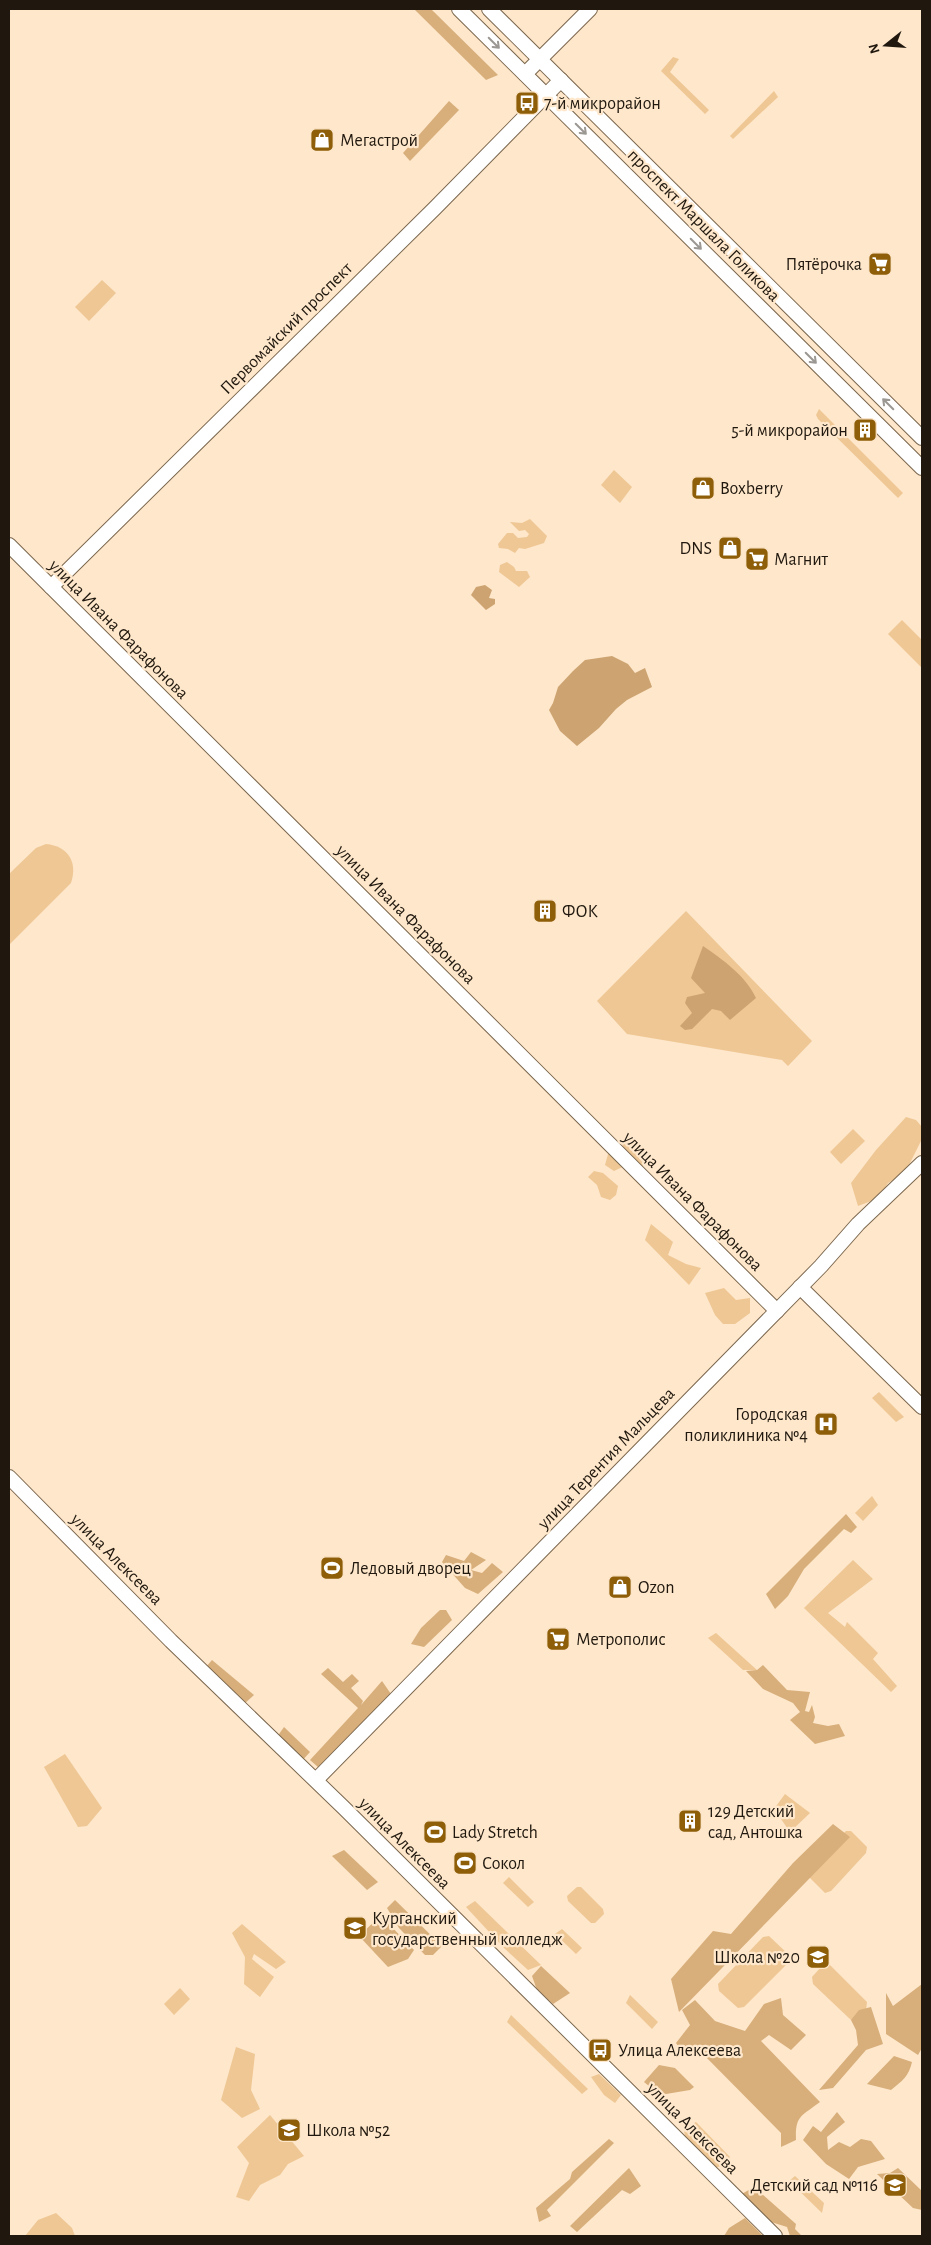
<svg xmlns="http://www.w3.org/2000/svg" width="931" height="2245" font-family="'Alegreya Sans',sans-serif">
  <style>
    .green { fill: #efc794 }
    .forest { fill: #d8af7b }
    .water { fill: #cda471 }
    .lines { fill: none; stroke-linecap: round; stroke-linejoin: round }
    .secondary-casing { stroke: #7b674e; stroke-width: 16 }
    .secondary { stroke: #fff; stroke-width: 14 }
    .oneway { stroke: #9b9793 }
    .labels { text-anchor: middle; stroke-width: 4.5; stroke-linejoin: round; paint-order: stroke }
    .poi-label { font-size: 18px; fill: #20180e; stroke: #fee7cb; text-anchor: start }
    .street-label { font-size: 18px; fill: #20180e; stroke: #fee7cb }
  </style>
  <rect width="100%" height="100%" fill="#fee7cb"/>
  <g class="green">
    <polygon points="673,57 679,59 670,72 709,110 705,114 661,71"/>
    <polygon points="774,91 778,97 733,139 730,136"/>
    <polygon points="102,280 116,293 89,321 75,307"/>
    <polygon points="819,409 903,493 898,498 818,419 816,415"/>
    <polygon points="614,470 632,487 620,503 601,485"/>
    <polygon points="530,519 547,536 544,543 525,549 519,548 515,553 508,549 499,548 498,544 507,533 513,533 518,538 527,537 529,534 525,530 519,531 510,522 522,523"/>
    <polygon points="507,562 514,567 516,571 527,571 530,577 519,587 499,572 500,565"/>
    <polygon points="902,620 922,640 922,668 888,634"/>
    <path d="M46,844C68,846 78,862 71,883L9,945V874L36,848Z"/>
    <polygon points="686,911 812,1041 788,1066 782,1060 627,1034 597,1001"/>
    <polygon points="906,1117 916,1120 922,1127 922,1139 905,1173 888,1183 879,1198 858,1206 851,1183 876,1150"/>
    <polygon points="853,1129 865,1141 841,1164 830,1152"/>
    <polygon points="622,1142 634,1147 643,1157 643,1168 631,1163 614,1171 605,1165 610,1147 625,1154"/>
    <polygon points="594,1171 603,1173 618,1186 616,1195 610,1200 601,1197 597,1185 588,1177"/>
    <polygon points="651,1224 673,1242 668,1255 686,1264 701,1268 689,1285 645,1240"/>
    <polygon points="724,1288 736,1300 750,1298 750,1313 735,1324 723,1324 715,1315 705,1293"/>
    <polygon points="879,1392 904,1417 896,1422 872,1398"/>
    <polygon points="872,1496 878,1505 863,1521 855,1513"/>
    <polygon points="853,1560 873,1579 828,1613 845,1627 847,1622 878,1653 873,1659 897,1686 891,1692 804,1608"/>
    <polygon points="716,1633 757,1670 743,1670 708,1638"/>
    <polygon points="65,1754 102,1808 87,1826 78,1827 44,1767"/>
    <polygon points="785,1794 810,1813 790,1832 774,1809"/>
    <polygon points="846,1831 851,1831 867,1847 866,1853 831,1891 825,1893 807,1875 822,1855"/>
    <polygon points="509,1877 534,1902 528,1907 503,1883"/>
    <polygon points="577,1887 581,1887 603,1909 604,1914 595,1923 591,1923 568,1901 567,1896"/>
    <polygon points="475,1901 541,1965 528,1970 504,1948 466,1907"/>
    <polygon points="242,1924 286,1962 276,1969 254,1954 252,1959 274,1977 260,1997 244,1984 245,1957 232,1933"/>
    <polygon points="562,1929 582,1948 576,1954 555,1934"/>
    <polygon points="769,1936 789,1955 788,1963 744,2007 738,2008 719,1991 718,1984 763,1937"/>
    <polygon points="830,1965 867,2002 866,2010 857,2019 851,2020 813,1984 812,1977 822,1966"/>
    <polygon points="180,1988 190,1999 174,2015 164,2004"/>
    <polygon points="630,1995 658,2022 652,2029 626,2003"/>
    <polygon points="511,2015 588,2089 582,2094 507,2022"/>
    <polygon points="236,2047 255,2054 251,2090 260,2109 242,2118 221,2100"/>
    <polygon points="599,2074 621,2095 615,2103 604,2095 591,2077"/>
    <polygon points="270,2115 304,2156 288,2164 280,2175 260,2185 249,2201 236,2197 249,2163 237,2147"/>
    <polygon points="696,2122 730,2157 721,2166 709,2170 685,2139 684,2128"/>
    <polygon points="795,2176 824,2203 822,2213 789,2181"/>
    <polygon points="56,2213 72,2228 75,2236 25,2236 38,2220"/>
  </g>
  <g class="forest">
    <polygon points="414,9 431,9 498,75 486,80"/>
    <polygon points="449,101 459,110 410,161 403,153"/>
    <polygon points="846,1514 857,1527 851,1533 844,1529 804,1569 788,1596 775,1609 766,1594"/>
    <polygon points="471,1552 486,1560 471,1570 482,1573 492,1563 503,1572 478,1594 465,1588 442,1562 446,1555 464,1561"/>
    <polygon points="440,1610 446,1610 452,1620 424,1647 411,1644 421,1628"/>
    <polygon points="212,1660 254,1695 243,1705 206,1667"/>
    <polygon points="763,1665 787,1690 810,1692 805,1711 809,1712 812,1705 815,1717 813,1723 828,1726 839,1724 845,1736 815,1744 790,1720 800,1712 793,1703 763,1689 746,1671 757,1670"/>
    <polygon points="328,1668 343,1682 352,1674 359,1681 351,1688 363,1701 361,1705 382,1681 391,1694 318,1767 310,1760 358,1708 321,1674"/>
    <polygon points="284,1727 310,1752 300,1763 277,1737"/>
    <polygon points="833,1824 850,1837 679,2012 671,1979 713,1931 731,1934 793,1863"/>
    <polygon points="344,1850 378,1882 367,1890 332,1856"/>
    <polygon points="395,1900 442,1946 433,1955 425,1955 399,1928 387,1908"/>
    <polygon points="378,1918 384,1919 414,1950 408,1959 388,1967 359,1936"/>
    <polygon points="541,1966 570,1993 553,2004 537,1990 532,1976"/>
    <polygon points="922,1984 922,2048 918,2055 886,2034 886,1993 893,2006"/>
    <path d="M781,1998L783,2015L806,2035L791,2050L769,2035L761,2041L820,2102C802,2116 795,2115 796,2140L781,2147V2133L697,2048L685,2056L676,2043L690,2025L682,2010L695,2000L715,2021L745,2031L764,2004Z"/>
    <polygon points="871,2007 883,2044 866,2050 833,2088 819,2090 858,2045 856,2030 851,2020 859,2010"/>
    <path d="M894,2056L912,2062C909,2076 902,2081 891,2090L867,2084Z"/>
    <polygon points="659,2065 675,2068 694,2087 690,2090 660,2095 644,2082"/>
    <polygon points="837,2112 845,2122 827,2137 828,2150 839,2142 850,2147 861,2139 871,2141 885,2159 858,2167 849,2179 826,2164 803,2140 813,2126 821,2132"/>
    <polygon points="609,2139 614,2143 547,2210 551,2216 539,2222 536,2208 570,2179 572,2172"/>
    <polygon points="629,2168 641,2186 630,2194 622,2190 577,2232 570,2226"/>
    <polygon points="898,2168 922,2191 922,2210 913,2208 877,2174 890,2173"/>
    <polygon points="754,2187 796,2224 795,2229 802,2236 790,2236 787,2227 771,2222 740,2195"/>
    <polygon points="745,2218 763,2236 724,2236 729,2228"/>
  </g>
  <g class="water">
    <polygon points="485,585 492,590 489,598 495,599 495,604 486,610 471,595 476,587"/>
    <polygon points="612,656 628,664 635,673 645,668 652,687 627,700 616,709 599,728 577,746 560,731 549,710 553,703 558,687 573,671 585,660"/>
    <path d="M703,946C722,959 746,976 756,998L730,1020L721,1011L712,1009L692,1029L685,1030L680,1026L692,1013L685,1003L687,997L705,993L691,978Z"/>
  </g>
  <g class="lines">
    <g class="secondary-casing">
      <g id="secondary">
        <polyline points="459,9 922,468"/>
        <polyline points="489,9 922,438"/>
        <polyline points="525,74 590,9"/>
        <polyline points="9,545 777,1311"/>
        <polyline points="51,587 435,208 561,80"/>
        <polyline points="800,1287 922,1407"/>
        <polyline points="9,1477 171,1641 344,1808 775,2236"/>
        <polyline points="316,1780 821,1266 858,1224 922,1163"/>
      </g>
    </g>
    <use href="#secondary" class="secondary"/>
  </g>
  <defs><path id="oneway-shaft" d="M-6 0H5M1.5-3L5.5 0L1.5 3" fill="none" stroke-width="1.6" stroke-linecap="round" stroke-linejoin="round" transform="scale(1.25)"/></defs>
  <g class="oneway">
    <use href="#oneway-shaft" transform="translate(494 43) rotate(45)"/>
    <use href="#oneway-shaft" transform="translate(581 129) rotate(45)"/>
    <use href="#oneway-shaft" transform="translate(696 244) rotate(45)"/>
    <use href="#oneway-shaft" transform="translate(811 358) rotate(45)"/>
    <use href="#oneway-shaft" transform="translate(888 404) rotate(-135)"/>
  </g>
  <defs>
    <g id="bus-square" transform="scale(1.25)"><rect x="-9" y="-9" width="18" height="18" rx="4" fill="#8e5e09" stroke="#fee7cb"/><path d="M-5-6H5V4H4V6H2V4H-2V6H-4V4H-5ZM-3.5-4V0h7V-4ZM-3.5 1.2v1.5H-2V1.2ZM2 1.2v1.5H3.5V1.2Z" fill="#fff"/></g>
    <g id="shop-square" transform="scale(1.25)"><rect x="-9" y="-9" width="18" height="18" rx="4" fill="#8e5e09" stroke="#fee7cb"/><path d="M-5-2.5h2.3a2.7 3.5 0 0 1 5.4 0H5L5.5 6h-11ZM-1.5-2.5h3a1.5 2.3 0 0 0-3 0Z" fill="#fff"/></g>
    <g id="supermarket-square" transform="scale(1.25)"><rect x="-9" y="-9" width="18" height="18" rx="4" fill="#8e5e09" stroke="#fee7cb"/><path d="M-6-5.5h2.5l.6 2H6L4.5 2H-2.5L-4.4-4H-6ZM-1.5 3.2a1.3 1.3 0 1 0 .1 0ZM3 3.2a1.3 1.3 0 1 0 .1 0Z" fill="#fff"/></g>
    <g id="building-square" transform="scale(1.25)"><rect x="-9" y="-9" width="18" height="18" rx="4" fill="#8e5e09" stroke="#fee7cb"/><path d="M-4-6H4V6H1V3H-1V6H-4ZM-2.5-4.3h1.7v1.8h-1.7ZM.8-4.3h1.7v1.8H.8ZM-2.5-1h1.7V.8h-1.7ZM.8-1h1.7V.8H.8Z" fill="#fff"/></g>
    <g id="hospital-square" transform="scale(1.25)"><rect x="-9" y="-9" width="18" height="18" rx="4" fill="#8e5e09" stroke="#fee7cb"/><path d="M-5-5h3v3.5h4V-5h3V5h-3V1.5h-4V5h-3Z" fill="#fff"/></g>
    <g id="stadium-square" transform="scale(1.25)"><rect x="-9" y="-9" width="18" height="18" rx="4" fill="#8e5e09" stroke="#fee7cb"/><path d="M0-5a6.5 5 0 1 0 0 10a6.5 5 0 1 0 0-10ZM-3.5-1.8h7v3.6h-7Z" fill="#fff"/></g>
    <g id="university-square" transform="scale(1.25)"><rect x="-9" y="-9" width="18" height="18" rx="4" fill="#8e5e09" stroke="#fee7cb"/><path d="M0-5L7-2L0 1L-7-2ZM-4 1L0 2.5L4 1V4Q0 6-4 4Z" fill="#fff"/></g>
    <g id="school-square" transform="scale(1.25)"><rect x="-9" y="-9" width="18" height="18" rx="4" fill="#8e5e09" stroke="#fee7cb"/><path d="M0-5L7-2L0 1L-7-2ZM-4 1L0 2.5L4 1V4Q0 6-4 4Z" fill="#fff"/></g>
  </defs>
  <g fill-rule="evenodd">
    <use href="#bus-square" x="527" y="103"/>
    <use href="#shop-square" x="322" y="140"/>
    <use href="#supermarket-square" x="880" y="264"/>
    <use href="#building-square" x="865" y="430"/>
    <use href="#shop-square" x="703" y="488"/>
    <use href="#shop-square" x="730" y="548"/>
    <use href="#supermarket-square" x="757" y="559"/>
    <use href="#building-square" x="545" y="911"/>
    <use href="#hospital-square" x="826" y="1424"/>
    <use href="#stadium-square" x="332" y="1568"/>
    <use href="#shop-square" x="620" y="1587"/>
    <use href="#supermarket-square" x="558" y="1639"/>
    <use href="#building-square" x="690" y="1821"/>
    <use href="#stadium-square" x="435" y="1832"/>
    <use href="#stadium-square" x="465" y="1863"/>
    <use href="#university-square" x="355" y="1928"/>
    <use href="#school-square" x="818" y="1957"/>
    <use href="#bus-square" x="600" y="2050"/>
    <use href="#school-square" x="289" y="2130"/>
    <use href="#school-square" x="895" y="2185"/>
  </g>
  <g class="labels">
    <g class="poi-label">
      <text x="544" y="109">7-й микрорайон</text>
      <text x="340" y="146">Мегастрой</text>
      <text x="862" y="270" text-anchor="end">Пятёрочка</text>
      <text x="848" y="436" text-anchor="end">5-й микрорайон</text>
      <text x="720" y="494">Boxberry</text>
      <text x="712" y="554" text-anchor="end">DNS</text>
      <text x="774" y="565">Магнит</text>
      <text x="562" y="917">ФОК</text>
      <text x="808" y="1420" text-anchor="end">Городская<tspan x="808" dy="21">поликлиника №4</tspan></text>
      <text x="350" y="1574">Ледовый дворец</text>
      <text x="638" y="1593">Ozon</text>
      <text x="576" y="1645">Метрополис</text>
      <text x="708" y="1817">129 Детский<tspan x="708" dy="21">сад, Антошка</tspan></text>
      <text x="452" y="1838">Lady Stretch</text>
      <text x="482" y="1869">Сокол</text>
      <text x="372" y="1924">Курганский<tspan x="372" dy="21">государственный колледж</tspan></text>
      <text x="800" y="1963" text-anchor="end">Школа №20</text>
      <text x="618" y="2056">Улица Алексеева</text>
      <text x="306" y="2136">Школа №52</text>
      <text x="878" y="2191" text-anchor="end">Детский сад №116</text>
    </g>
    <g class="street-label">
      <text transform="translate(704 225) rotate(45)" y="6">проспект Маршала Голикова</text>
      <text transform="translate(286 328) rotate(-45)" y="6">Первомайский проспект</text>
      <text transform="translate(119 629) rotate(45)" y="6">улица Ивана Фарафонова</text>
      <text transform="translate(406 914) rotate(45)" y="6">улица Ивана Фарафонова</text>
      <text transform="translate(693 1201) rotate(45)" y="6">улица Ивана Фарафонова</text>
      <text transform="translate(606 1458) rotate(-46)" y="6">улица Терентия Мальцева</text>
      <text transform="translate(117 1559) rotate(45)" y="6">улица Алексеева</text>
      <text transform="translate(405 1843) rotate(45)" y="6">улица Алексеева</text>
      <text transform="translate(693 2128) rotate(45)" y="6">улица Алексеева</text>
    </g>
  </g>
  <rect width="931" height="2245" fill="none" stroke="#20180e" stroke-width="20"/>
  <g transform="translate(886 45) rotate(253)" stroke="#fee7cb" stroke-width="4" paint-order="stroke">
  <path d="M0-4L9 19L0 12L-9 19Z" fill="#20180e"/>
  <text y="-8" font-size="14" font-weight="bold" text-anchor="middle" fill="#20180e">N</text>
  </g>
</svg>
